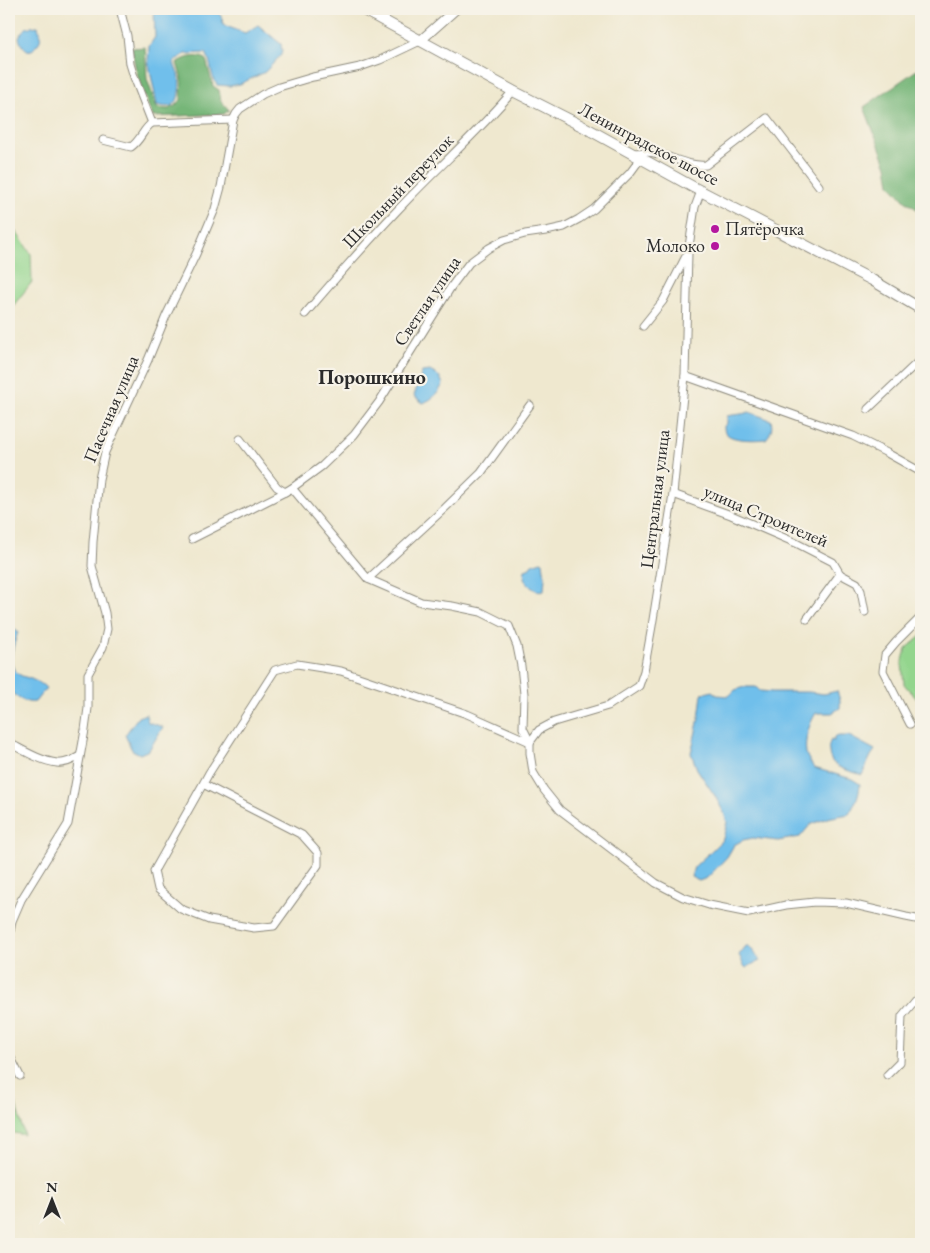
<svg xmlns="http://www.w3.org/2000/svg" width="930" height="1253" font-family="'EB Garamond',serif">
  <style>
    .green { fill: #93d58d; stroke: #5f805c }
    .forest { fill: #76b678; stroke: #507052 }
    .water { fill: #70bfeb; stroke: #4e758b }
    .lines { fill: none; stroke-linecap: round; stroke-linejoin: round }
    .minor-casing { stroke: #8d8a7d; stroke-width: 9 }
    .tertiary-casing { stroke: #8d8a7d; stroke-width: 11 }
    .secondary-casing { stroke: #8d8a7d; stroke-width: 12 }
    .minor { stroke: #fff; stroke-width: 7 }
    .tertiary { stroke: #fff; stroke-width: 9 }
    .secondary { stroke: #fff; stroke-width: 10 }
    .poi-dot { fill: #b5179e; stroke: #f7f3e8; stroke-width: 2 }
    .labels { text-anchor: middle; stroke-width: 4.5; stroke-linejoin: round; paint-order: stroke }
    .street-label { font-size: 18px; fill: #2b2b2b; stroke: #f7f3e8 }
    .poi-label { font-size: 18px; fill: #2b2b2b; stroke: #f7f3e8; text-anchor: start }
    .quarter-label { font-size: 20px; font-weight: bold; fill: #2b2b2b; stroke: #f7f3e8 }
  </style>
  <rect width="100%" height="100%" fill="#f7f3e8"/>
  <filter id="ink" filterUnits="userSpaceOnUse"><feTurbulence type="fractalNoise" baseFrequency=".02" numOctaves="2"/><feDisplacementMap in="SourceGraphic" scale="10" xChannelSelector="R" yChannelSelector="G"/><feConvolveMatrix kernelMatrix="1 2 1 2 8 2 1 2 1" color-interpolation-filters="sRGB"/></filter>
  <filter id="wash" filterUnits="userSpaceOnUse"><feTurbulence type="fractalNoise" baseFrequency=".0096" numOctaves="4" result="noise"/><feDisplacementMap in="SourceGraphic" scale="20" xChannelSelector="R" yChannelSelector="G"/><feGaussianBlur stdDeviation="1.12" result="paint"/><feColorMatrix in="noise" values="0 0 0 0 0 0 0 0 0 0 0 0 0 0 0 0 0 1.4 0 .05"/><feComposite in="paint" operator="in"/></filter>
  <g filter="url(#wash)">
    <rect width="100%" height="100%" fill="#efe8cf"/>
    <g class="green">
      <polygon points="9,221 31,254 32,282 9,311"/>
      <polygon points="921,636 921,704 904,684 902,664 906,649"/>
      <polygon points="9,1084 12,1089 24,1135 9,1132"/>
    </g>
    <g class="forest">
      <path d="M145,47L147,79L157,108L168,109L175,106L181,100L182,80L177,63C186,57 196,54 206,59L213,86L219,90L221,101L229,110L224,114L153,117C143,94 135,73 132,48Z"/>
      <polygon points="921,67 921,212 905,201 890,184 887,166 864,107"/>
    </g>
    <g class="water">
      <path d="M154,9H202L208,12L214,9L221,16L224,25L231,28L245,33L258,25L281,44L282,51L281,55L265,72L240,84L230,86L217,85C210,76 212,63 206,53L185,54L174,62C175,68 178,72 179,78C180,82 180,87 179,91C178,106 171,109 157,105L148,60L149,46L155,37Z"/>
      <path d="M38,26C39,36 44,38 36,46C31,51 36,48 29,51C24,48 20,44 19,37C24,27 27,27 38,26Z"/>
      <path d="M430,371L440,377L443,384C438,394 433,399 423,403L414,396L422,372Z"/>
      <path d="M749,412L771,420C773,428 771,433 766,439C757,440 731,441 726,433C724,432 724,428 724,426L727,423V416C735,414 742,415 749,412Z"/>
      <path d="M541,561L543,562L545,577L544,590C535,593 529,586 524,579L525,570L528,569L532,564Z"/>
      <path d="M12,628L18,632C15,643 7,660 15,671C18,675 24,677 29,678C35,681 42,683 46,688L35,702C25,704 15,697 9,689V630Z"/>
      <path d="M744,687H756L760,691L772,692H809L824,694L837,691L840,700V708L832,713H816C809,724 804,740 806,753C807,758 811,763 814,768L852,779L860,784C859,796 855,804 849,814L827,818L810,825L800,837L778,841L753,838L743,840L734,845L727,857L707,878L699,881L691,877L694,867L710,852L723,839L727,822L724,813L715,796L697,769L691,753L699,718L702,694L712,691L717,695L729,696L735,690Z"/>
      <polygon points="146,714 148,722 163,727 149,750 140,754 132,750 125,735 138,717"/>
      <path d="M839,736H849L875,750C869,757 867,766 862,775C849,770 830,769 829,752C828,747 829,744 831,740L834,741V737Z"/>
      <path d="M746,946H749L760,960L746,968C742,964 742,960 739,955Z"/>
    </g>
  </g>
  <g filter="url(#ink)">
    <g class="lines">
      <g class="minor-casing">
        <g id="minor">
          <polyline points="120,9 127,36 130,64 134,77 152,123"/>
          <path d="M103,140L131,147C141,140 143,129 152,123L233,120"/>
          <path d="M634,153C641,153 648,151 654,153C671,156 689,167 706,165L767,118L819,186"/>
          <path d="M305,314C340,273 375,233 412,195C446,160 482,128 513,91"/>
          <polyline points="643,326 663,301 686,256"/>
          <polyline points="685,376 853,436 887,453 921,472"/>
          <polyline points="868,409 921,359"/>
          <polyline points="240,439 277,487 285,492 292,488 368,579 421,602 452,606 481,612 509,626 517,646 521,666 524,694 523,728 530,742 530,753 533,772 544,790 560,810 656,883 683,897 709,905 749,913 786,905 815,902 846,903 906,917 921,920"/>
          <polyline points="292,488 322,466 354,435 379,402 451,287 469,263 489,248 504,240 525,234 546,231 564,227 579,219 594,209 630,173 641,158"/>
          <polyline points="673,494 731,515 796,543 833,562 840,574"/>
          <polyline points="192,539 285,492"/>
          <polyline points="840,574 857,583 861,591 865,612"/>
          <polyline points="368,579 445,508 481,473 530,405"/>
          <polyline points="807,619 840,574"/>
          <polyline points="910,724 883,671 885,655 896,642 921,617"/>
          <polyline points="530,742 539,730 554,722 608,706 639,686 644,671 652,626 673,494 685,376 688,253 695,207 701,191"/>
          <path d="M9,743C23,750 40,761 57,763C65,764 73,760 80,756"/>
          <polyline points="203,784 302,835 318,853 318,865 274,926 254,928 209,920 181,909 158,889 154,871 203,784 209,773 275,670 297,664 341,671 467,714 530,742"/>
          <polyline points="9,938 12,921 21,900 68,824 85,730 88,708 88,674 103,647 107,629 105,613 92,566 93,542 99,479 105,452 148,360 166,316 196,254 215,209 221,187 233,120 236,114 240,109 263,94 279,87 313,77 360,67 380,60 420,41"/>
          <polyline points="9,1054 20,1076"/>
          <polyline points="887,1075 900,1062 902,1016 921,993"/>
        </g>
      </g>
      <g class="tertiary-casing">
        <polyline id="tertiary" points="420,41 456,9"/>
      </g>
      <g class="secondary-casing">
        <polyline id="secondary" points="362,9 513,91 586,128 693,187 872,280 921,309"/>
      </g>
      <use href="#minor" class="minor"/>
      <use href="#tertiary" class="tertiary"/>
      <use href="#secondary" class="secondary"/>
    </g>
  </g>
  <g class="poi-dot">
    <circle cx="715" cy="229" r="5"/>
    <circle cx="715" cy="246" r="5"/>
  </g>
  <g class="labels">
    <g class="street-label">
      <text transform="translate(649 144) rotate(28)" y="6">Ленинградское шоссе</text>
      <text transform="translate(398 191) rotate(-46)" y="6">Школьный переулок</text>
      <text transform="translate(427 301) rotate(-56)" y="6">Светлая улица</text>
      <text transform="translate(111 409) rotate(-67)" y="6">Пасечная улица</text>
      <text transform="translate(655 499) rotate(-83)" y="6">Центральная улица</text>
      <text transform="translate(766 516) rotate(23)" y="6">улица Строителей</text>
    </g>
    <g class="poi-label">
      <text x="725" y="235">Пятёрочка</text>
      <text x="705" y="252" text-anchor="end">Молоко</text>
    </g>
    <g class="quarter-label">
      <text x="372" y="384">Порошкино</text>
    </g>
  </g>
  <rect width="930" height="1253" fill="none" stroke="#f7f3e8" stroke-width="30"/>
  <g transform="translate(52 1200)" stroke="#f7f3e8" stroke-width="4" paint-order="stroke">
  <path d="M0-4L9 19L0 12L-9 19Z" fill="#2b2b2b"/>
  <text y="-8" font-size="14" font-weight="bold" text-anchor="middle" fill="#2b2b2b">N</text>
  </g>
</svg>
